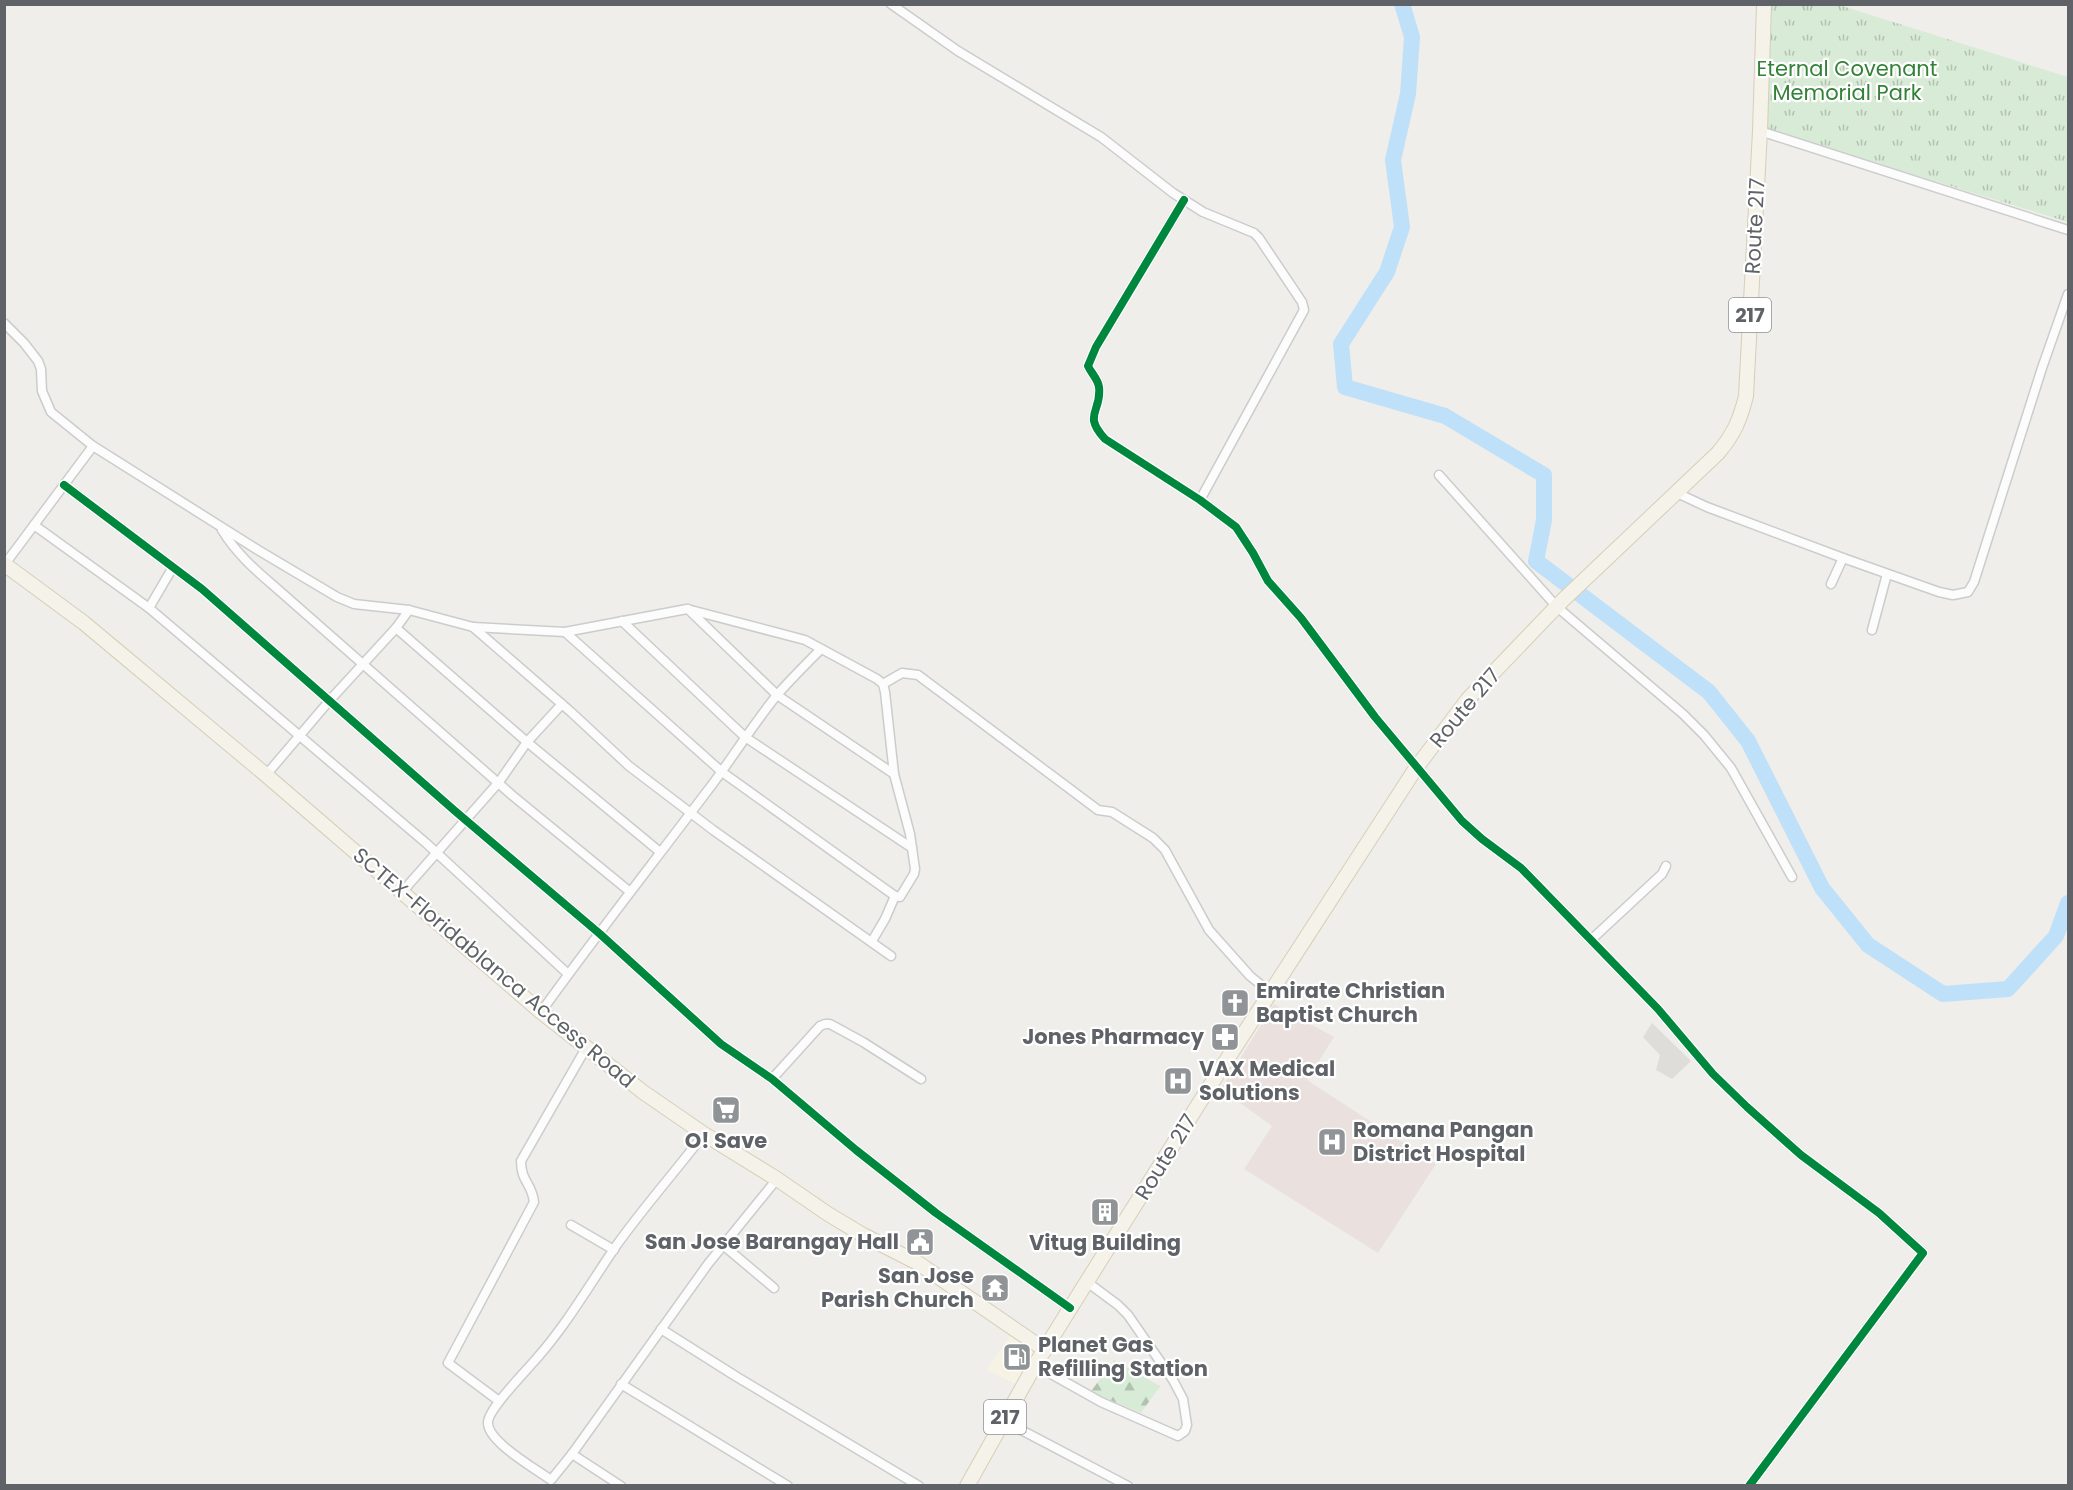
<svg xmlns="http://www.w3.org/2000/svg" width="2073" height="1490" font-family="Poppins,sans-serif">
  <style>
    .commercial { fill: #f7f3e4 }
    .industrial { fill: #dfddda }
    .medical { fill: #eae0de }
    .grass { fill: url(#grass-tufts) }
    .forest { fill: url(#forest-firs) }
    .lines { fill: none; stroke-linecap: round; stroke-linejoin: round }
    .river { stroke: #bfe0f9; stroke-width: 16 }
    .street-casing { stroke: #cbcccc; stroke-width: 11 }
    .primary-casing { stroke: #d7ceb8; stroke-width: 16 }
    .street { stroke: #fdfcfc; stroke-width: 8 }
    .primary { stroke: #f4f2e9; stroke-width: 14 }
    .cycleway-casing { stroke: #fff; stroke-width: 11 }
    .cycleway { stroke: #00873e; stroke-width: 8 }
    .labels { text-anchor: middle; stroke-width: 4.5; stroke-linejoin: round; paint-order: stroke }
    .shield { fill: #fff; stroke: #8f9295; stroke-width: 1.5 }
    .shield-label { font-size: 20px; font-weight: bold; fill: #5f6368 }
    .park-label { font-size: 21px; fill: #348238; stroke: #fff }
    .street-label { font-size: 21px; fill: #5f6368; stroke: #fff }
    .poi-label { font-size: 21px; font-weight: bold; fill: #5f6368; stroke: #fff; text-anchor: start }
  </style>
  <defs>
    <pattern id="grass-tufts" width="24" height="20" patternUnits="userSpaceOnUse" patternTransform="scale(1.5)"><rect width="24" height="20" fill="#d8ebd6"/><path d="M3 7l-1-3M5 7V3M7 7l1-3M15 17l-1-3M17 17v-4M19 17l1-3" fill="none" stroke="#b2c2b1"/></pattern>
    <pattern id="forest-firs" width="22" height="20" patternUnits="userSpaceOnUse" patternTransform="scale(1.5)"><rect width="22" height="20" fill="#d8ebd6"/><path d="M5 1l3.5 6h-7zM16 11l3.5 6h-7z" fill="#b2c2b1"/></pattern>
  </defs>
  <rect width="100%" height="100%" fill="#efeeea"/>
  <polygon class="commercial" points="1011,1334 1034,1350 1015,1384 987,1370"/>
  <polygon class="industrial" points="1652,1023 1691,1061 1672,1079 1656,1070 1660,1055 1643,1037"/>
  <polygon class="medical" points="1274,1004 1334,1037 1307,1080 1436,1164 1378,1253 1244,1169 1272,1126 1221,1089"/>
  <polygon class="grass" points="1766,5 1839,5 2068,77 2068,222 1762,128"/>
  <polygon class="forest" points="1114,1360 1160,1386 1141,1413 1093,1393 1092,1390"/>
  <g class="lines">
    <polyline class="river" points="1402,4 1412,37 1408,94 1393,160 1402,227 1387,272 1341,344 1345,387 1445,416 1544,475 1544,520 1536,561 1709,692 1748,741 1822,888 1868,945 1943,994 2008,989 2056,936 2068,903"/>
    <g class="street-casing">
      <g id="street">
        <polyline points="891,4 958,51 1101,137 1173,193 1203,212 1254,233 1259,238 1302,302 1304,310 1200,500"/>
        <polyline points="1760,131 2068,230"/>
        <path d="M1184,200L1096,347L1088,366C1091,373 1098,379 1099,387C1102,412 1082,414 1105,439L1200,500L1236,527L1253,553L1268,581L1301,618L1375,717L1462,821L1482,839L1521,868L1658,1009L1713,1074L1747,1107L1801,1155L1879,1213L1923,1253L1749,1486"/>
        <polyline points="4,323 24,343 38,361 41,369 42,391 51,412 93,446 258,550 337,597 354,604 409,610 473,627 571,712 629,766 713,830 891,956"/>
        <polyline points="1439,475 1557,607 1683,714 1704,735 1731,768 1792,877"/>
        <polyline points="64,485 202,589 455,811 600,934 721,1044 772,1079 856,1150 936,1213 1070,1308"/>
        <polyline points="1677,493 1707,507 1843,558 1939,592 1953,595 1968,592 1974,582 2042,368 2068,294"/>
        <polyline points="34,525 149,608 426,843 568,974"/>
        <path d="M222,530C236,553 254,569 274,586L513,796L629,891"/>
        <polyline points="5,564 93,446"/>
        <polyline points="1831,584 1843,558"/>
        <polyline points="149,608 173,567"/>
        <polyline points="688,609 777,695 894,774"/>
        <polyline points="622,621 745,737 912,848"/>
        <polyline points="473,627 565,632 687,609 805,640 877,679 883,684 885,692 894,774 910,834 915,869 914,874 900,897 895,896 885,919 872,941"/>
        <polyline points="396,628 527,742 660,852"/>
        <polyline points="1872,630 1887,574"/>
        <polyline points="565,632 722,772 895,896"/>
        <polyline points="883,684 902,673 918,675 1098,810 1112,812 1153,838 1165,850 1209,930 1250,976 1271,993"/>
        <polyline points="266,775 330,700 396,628 409,610"/>
        <polyline points="402,892 499,782 527,742 562,704"/>
        <polyline points="1592,939 1662,874 1666,866"/>
        <path d="M541,1012C594,938 650,867 705,794C730,762 751,727 777,695C791,679 806,664 821,649"/>
        <polyline points="772,1079 820,1026 825,1024 830,1024 863,1042 921,1079"/>
        <path d="M704,1134C675,1172 643,1208 616,1246C590,1284 567,1324 537,1358C527,1370 487,1410 488,1423C488,1442 536,1469 551,1480L572,1454L708,1264L777,1179"/>
        <polyline points="571,1225 614,1250"/>
        <polyline points="723,1245 774,1288"/>
        <polyline points="661,1329 737,1377 919,1486"/>
        <polyline points="1035,1365 1101,1402 1178,1436 1185,1431 1187,1425 1183,1399 1173,1380 1128,1315 1118,1305 1087,1282"/>
        <polyline points="621,1384 788,1486"/>
        <path d="M499,1401L448,1363L534,1202C532,1183 521,1182 521,1161L586,1048"/>
        <polyline points="1004,1421 1128,1486"/>
        <polyline points="572,1454 621,1486"/>
      </g>
    </g>
    <g class="primary-casing">
      <g id="primary">
        <polyline points="4,564 84,623 266,775 541,1012 643,1092 704,1134 777,1179 828,1214 863,1235 918,1263 1045,1350"/>
        <path d="M967,1486L1035,1365L1081,1291L1215,1078L1416,768L1468,699L1563,600L1718,453C1734,434 1740,420 1746,396L1760,131L1764,4"/>
      </g>
    </g>
    <use href="#street" class="street"/>
    <use href="#primary" class="primary"/>
    <g class="cycleway-casing">
      <g id="cycleway">
        <path d="M1184,200L1096,347L1088,366C1091,373 1098,379 1099,387C1102,412 1082,414 1105,439L1200,500L1236,527L1253,553L1268,581L1301,618L1375,717L1462,821L1482,839L1521,868L1658,1009L1713,1074L1747,1107L1801,1155L1879,1213L1923,1253L1749,1486"/>
        <polyline points="64,485 202,589 455,811 600,934 721,1044 772,1079 856,1150 936,1213 1070,1308"/>
      </g>
    </g>
    <use href="#cycleway" class="cycleway"/>
  </g>
  <defs>
    <g id="church-square" transform="scale(1.5)"><rect x="-9" y="-9" width="18" height="18" rx="4" fill="#919496" stroke="#fff"/><path d="M-1.2-6h2.4v3.5h3.3v2.4h-3.3V6h-2.4V-.1h-3.3v-2.4h3.3Z" fill="#fff"/></g>
    <g id="pharmacy-square" transform="scale(1.5)"><rect x="-9" y="-9" width="18" height="18" rx="4" fill="#919496" stroke="#fff"/><path d="M-2-6h4v4h4v4h-4v4h-4v-4h-4v-4h4Z" fill="#fff"/></g>
    <g id="hospital-square" transform="scale(1.5)"><rect x="-9" y="-9" width="18" height="18" rx="4" fill="#919496" stroke="#fff"/><path d="M-5-5h3v3.5h4V-5h3V5h-3V1.5h-4V5h-3Z" fill="#fff"/></g>
    <g id="supermarket-square" transform="scale(1.5)"><rect x="-9" y="-9" width="18" height="18" rx="4" fill="#919496" stroke="#fff"/><path d="M-6-5.5h2.5l.6 2H6L4.5 2H-2.5L-4.4-4H-6ZM-1.5 3.2a1.3 1.3 0 1 0 .1 0ZM3 3.2a1.3 1.3 0 1 0 .1 0Z" fill="#fff"/></g>
    <g id="building-square" transform="scale(1.5)"><rect x="-9" y="-9" width="18" height="18" rx="4" fill="#919496" stroke="#fff"/><path d="M-4-6H4V6H1V3H-1V6H-4ZM-2.5-4.3h1.7v1.8h-1.7ZM.8-4.3h1.7v1.8H.8ZM-2.5-1h1.7V.8h-1.7ZM.8-1h1.7V.8H.8Z" fill="#fff"/></g>
    <g id="civic-square" transform="scale(1.5)"><rect x="-9" y="-9" width="18" height="18" rx="4" fill="#919496" stroke="#fff"/><path d="M-.6-6.5H3V-4.5H.6V-3L4-1V1h2V6H-6V1h2V-1L-.6-3ZM-1.2 2.5V6h2.4V2.5Z" fill="#fff"/></g>
    <g id="temple-square" transform="scale(1.5)"><rect x="-9" y="-9" width="18" height="18" rx="4" fill="#919496" stroke="#fff"/><path d="M0-6L5-2H3V0L6.5 2.5H4V6H1.5V3h-3V6H-4V2.5H-6.5L-3 0V-2H-5Z" fill="#fff"/></g>
    <g id="fuel-square" transform="scale(1.5)"><rect x="-9" y="-9" width="18" height="18" rx="4" fill="#919496" stroke="#fff"/><path d="M-5.5-6h7V0h2V4h1.3V-2.5L3-4.5l.8-.8L6-3V5H2.5V1h-1V6h-7ZM-4.2-4.7v3.2H.2V-4.7Z" fill="#fff"/></g>
  </defs>
  <g fill-rule="evenodd">
    <use href="#church-square" x="1235" y="1003"/>
    <use href="#pharmacy-square" x="1225" y="1037"/>
    <use href="#hospital-square" x="1178" y="1081"/>
    <use href="#supermarket-square" x="726" y="1110"/>
    <use href="#hospital-square" x="1332" y="1142"/>
    <use href="#building-square" x="1105" y="1212"/>
    <use href="#civic-square" x="920" y="1242"/>
    <use href="#temple-square" x="995" y="1288"/>
    <use href="#fuel-square" x="1017" y="1357"/>
  </g>
  <g class="labels">
    <g class="shield">
      <rect x="1729" y="298" width="42" height="34" rx="4.5"/>
      <rect x="984" y="1400" width="42" height="34" rx="4.5"/>
    </g>
    <g class="shield-label">
      <text x="1750" y="322">217</text>
      <text x="1005" y="1424">217</text>
    </g>
    <g class="park-label">
      <text x="1847" y="76">Eternal Covenant<tspan x="1847" dy="24">Memorial Park</tspan></text>
    </g>
    <g class="street-label">
      <text transform="translate(1755 226) rotate(-87)" y="7">Route 217</text>
      <text transform="translate(1465 708) rotate(-50)" y="7">Route 217</text>
      <text transform="translate(494 968) rotate(40)" y="7">SCTEX-Floridablanca Access Road</text>
      <text transform="translate(1166 1157) rotate(-58)" y="7">Route 217</text>
    </g>
    <g class="poi-label">
      <text x="1256" y="998">Emirate Christian<tspan x="1256" dy="24">Baptist Church</tspan></text>
      <text x="1204" y="1044" text-anchor="end">Jones Pharmacy</text>
      <text x="1199" y="1076">VAX Medical<tspan x="1199" dy="24">Solutions</tspan></text>
      <text x="1353" y="1137">Romana Pangan<tspan x="1353" dy="24">District Hospital</tspan></text>
      <text x="726" y="1148" text-anchor="middle">O! Save</text>
      <text x="899" y="1249" text-anchor="end">San Jose Barangay Hall</text>
      <text x="1105" y="1250" text-anchor="middle">Vitug Building</text>
      <text x="974" y="1283" text-anchor="end">San Jose<tspan x="974" dy="24">Parish Church</tspan></text>
      <text x="1038" y="1352">Planet Gas<tspan x="1038" dy="24">Refilling Station</tspan></text>
    </g>
  </g>
  <rect width="2073" height="1490" fill="none" stroke="#5f6368" stroke-width="12"/>
</svg>
